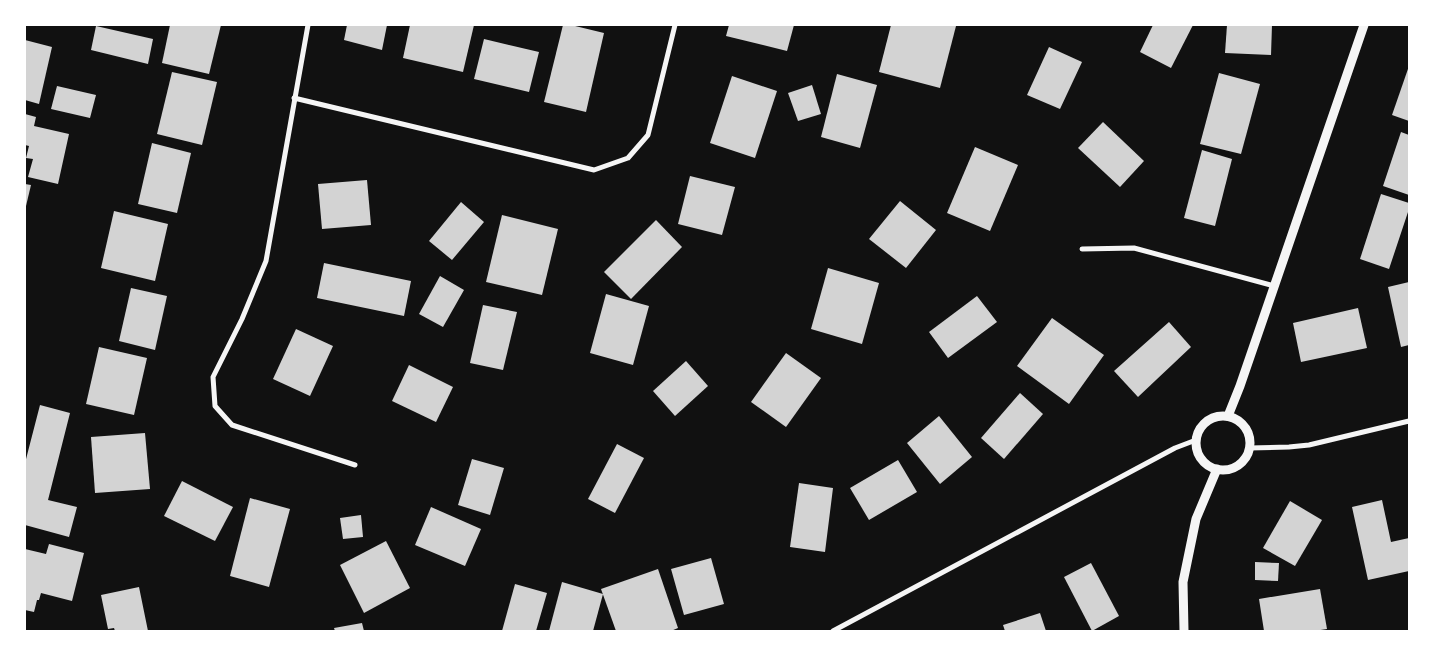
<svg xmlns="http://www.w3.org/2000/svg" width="1434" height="656" font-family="'Playfair Display',serif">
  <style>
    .building { fill: #d3d3d3 }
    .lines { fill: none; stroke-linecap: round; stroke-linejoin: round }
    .minor { stroke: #f5f5f5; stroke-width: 5 }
    .tertiary { stroke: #f5f5f5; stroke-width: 9 }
  </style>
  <rect width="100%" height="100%" fill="#111"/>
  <g class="building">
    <polygon points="170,25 221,25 209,74 162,63"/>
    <polygon points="347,25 387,25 382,50 344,40"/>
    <polygon points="410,25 474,25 463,72 403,58"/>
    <polygon points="563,25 571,25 604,33 586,112 544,102"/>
    <polygon points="729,25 794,25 787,51 726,36"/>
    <polygon points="891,25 956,26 940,88 879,72"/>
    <polygon points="1153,25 1193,25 1171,68 1140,52"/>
    <polygon points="1227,25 1272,25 1271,55 1225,53"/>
    <polygon points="96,26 153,39 148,64 91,50"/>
    <polygon points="484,39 539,52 529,92 474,79"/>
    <polygon points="25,40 52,47 39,104 25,100"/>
    <polygon points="1049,47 1082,62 1060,109 1027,95"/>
    <polygon points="1409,66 1409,121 1392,115"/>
    <polygon points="172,72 217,82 202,145 157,134"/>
    <polygon points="1219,73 1260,84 1241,154 1200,144"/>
    <polygon points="837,74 877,85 860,148 821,137"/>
    <polygon points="732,76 777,91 755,158 710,143"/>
    <polygon points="812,85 821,114 798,121 788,93"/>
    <polygon points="57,86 96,95 90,118 51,109"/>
    <polygon points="25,114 36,117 34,126 69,134 58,184 28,177 33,159 26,158 29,146 25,145"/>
    <polygon points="1103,122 1144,161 1120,187 1078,148"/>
    <polygon points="1401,132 1409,135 1409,195 1383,186"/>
    <polygon points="152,143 191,153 177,213 138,204"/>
    <polygon points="975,147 1018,165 990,231 947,213"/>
    <polygon points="1202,150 1232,159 1215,226 1184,218"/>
    <polygon points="690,176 735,187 722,235 678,224"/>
    <polygon points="367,180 371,225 322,229 318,184"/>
    <polygon points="25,184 31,185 26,206 25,206"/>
    <polygon points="1381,194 1409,203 1409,209 1389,269 1360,259"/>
    <polygon points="900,201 936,230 906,268 869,239"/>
    <polygon points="461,202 484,222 452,260 429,241"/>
    <polygon points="114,211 168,224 155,281 101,268"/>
    <polygon points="502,215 558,229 542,295 486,282"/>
    <polygon points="656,220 682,247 631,299 604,272"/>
    <polygon points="324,263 411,281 404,316 317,298"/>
    <polygon points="828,268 879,283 862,344 811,329"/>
    <polygon points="440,276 464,290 443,327 419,314"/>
    <polygon points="1409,282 1409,345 1401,347 1388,287"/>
    <polygon points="131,288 167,296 155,350 119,341"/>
    <polygon points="606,294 649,306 633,365 590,353"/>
    <polygon points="977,296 997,322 948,358 929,332"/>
    <polygon points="483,305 517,312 503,370 470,363"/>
    <polygon points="1358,308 1367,348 1301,362 1293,323"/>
    <polygon points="1052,318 1104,355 1069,404 1017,366"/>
    <polygon points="1169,322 1191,347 1138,397 1114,371"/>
    <polygon points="296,329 333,346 310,396 273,379"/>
    <polygon points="99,347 147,358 134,415 86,404"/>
    <polygon points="786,353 821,378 786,427 751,402"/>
    <polygon points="686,361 708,386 675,416 653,391"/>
    <polygon points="409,365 453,387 436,422 392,401"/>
    <polygon points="1020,393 1043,414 1004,459 981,438"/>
    <polygon points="40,405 70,413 48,500 77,507 69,537 25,525 25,463"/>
    <polygon points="939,416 972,457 940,484 907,443"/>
    <polygon points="145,433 150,489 95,493 91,437"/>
    <polygon points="617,444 644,458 615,513 588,499"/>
    <polygon points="472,459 504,468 490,515 458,505"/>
    <polygon points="898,460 917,492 869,520 850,488"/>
    <polygon points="182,481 233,507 215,541 164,516"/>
    <polygon points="799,483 833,488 825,552 790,547"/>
    <polygon points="250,498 290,509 269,587 230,576"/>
    <polygon points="1382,500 1391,542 1409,538 1409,571 1368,580 1352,507"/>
    <polygon points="1290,501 1322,520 1295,566 1263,548"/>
    <polygon points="431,507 481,529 465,566 415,545"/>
    <polygon points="361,515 363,537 343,539 340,518"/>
    <polygon points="386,541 410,588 364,613 340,565"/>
    <polygon points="49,544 84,553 72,601 41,593 39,600 37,600 34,612 25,610 25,549 46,554"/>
    <polygon points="711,558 724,604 684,615 671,569"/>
    <polygon points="1255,562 1279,563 1278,581 1255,580"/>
    <polygon points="1091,563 1119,616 1092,631 1064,577"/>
    <polygon points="658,569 678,628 671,631 616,631 601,589"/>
    <polygon points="562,582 603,594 593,631 549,631"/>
    <polygon points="515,584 547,593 536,631 502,631"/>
    <polygon points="139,587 148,631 115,631 114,628 108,629 101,595"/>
    <polygon points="1320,589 1327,629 1314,631 1264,631 1259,599"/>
    <polygon points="1040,613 1046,631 1005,631 1003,625"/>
    <polygon points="362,623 364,631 335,631 334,628"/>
  </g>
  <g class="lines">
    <g class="minor">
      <polyline points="308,25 266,261 242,319 213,377 215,406 232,425 355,465"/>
      <polyline points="294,98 594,170 628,158 648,135 675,25"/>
      <polyline points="1082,249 1134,248 1274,286"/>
      <polyline points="1249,448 1289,447 1309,445 1409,421"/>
      <polyline points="833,631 1175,448 1196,440"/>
    </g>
    <g class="tertiary">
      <polyline points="1228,416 1240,386 1364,25"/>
      <circle cx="1223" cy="443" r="27"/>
      <polyline points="1184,631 1183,582 1196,519 1217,469"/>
    </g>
  </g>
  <rect width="1434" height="656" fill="none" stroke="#ffffff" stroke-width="52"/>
</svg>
